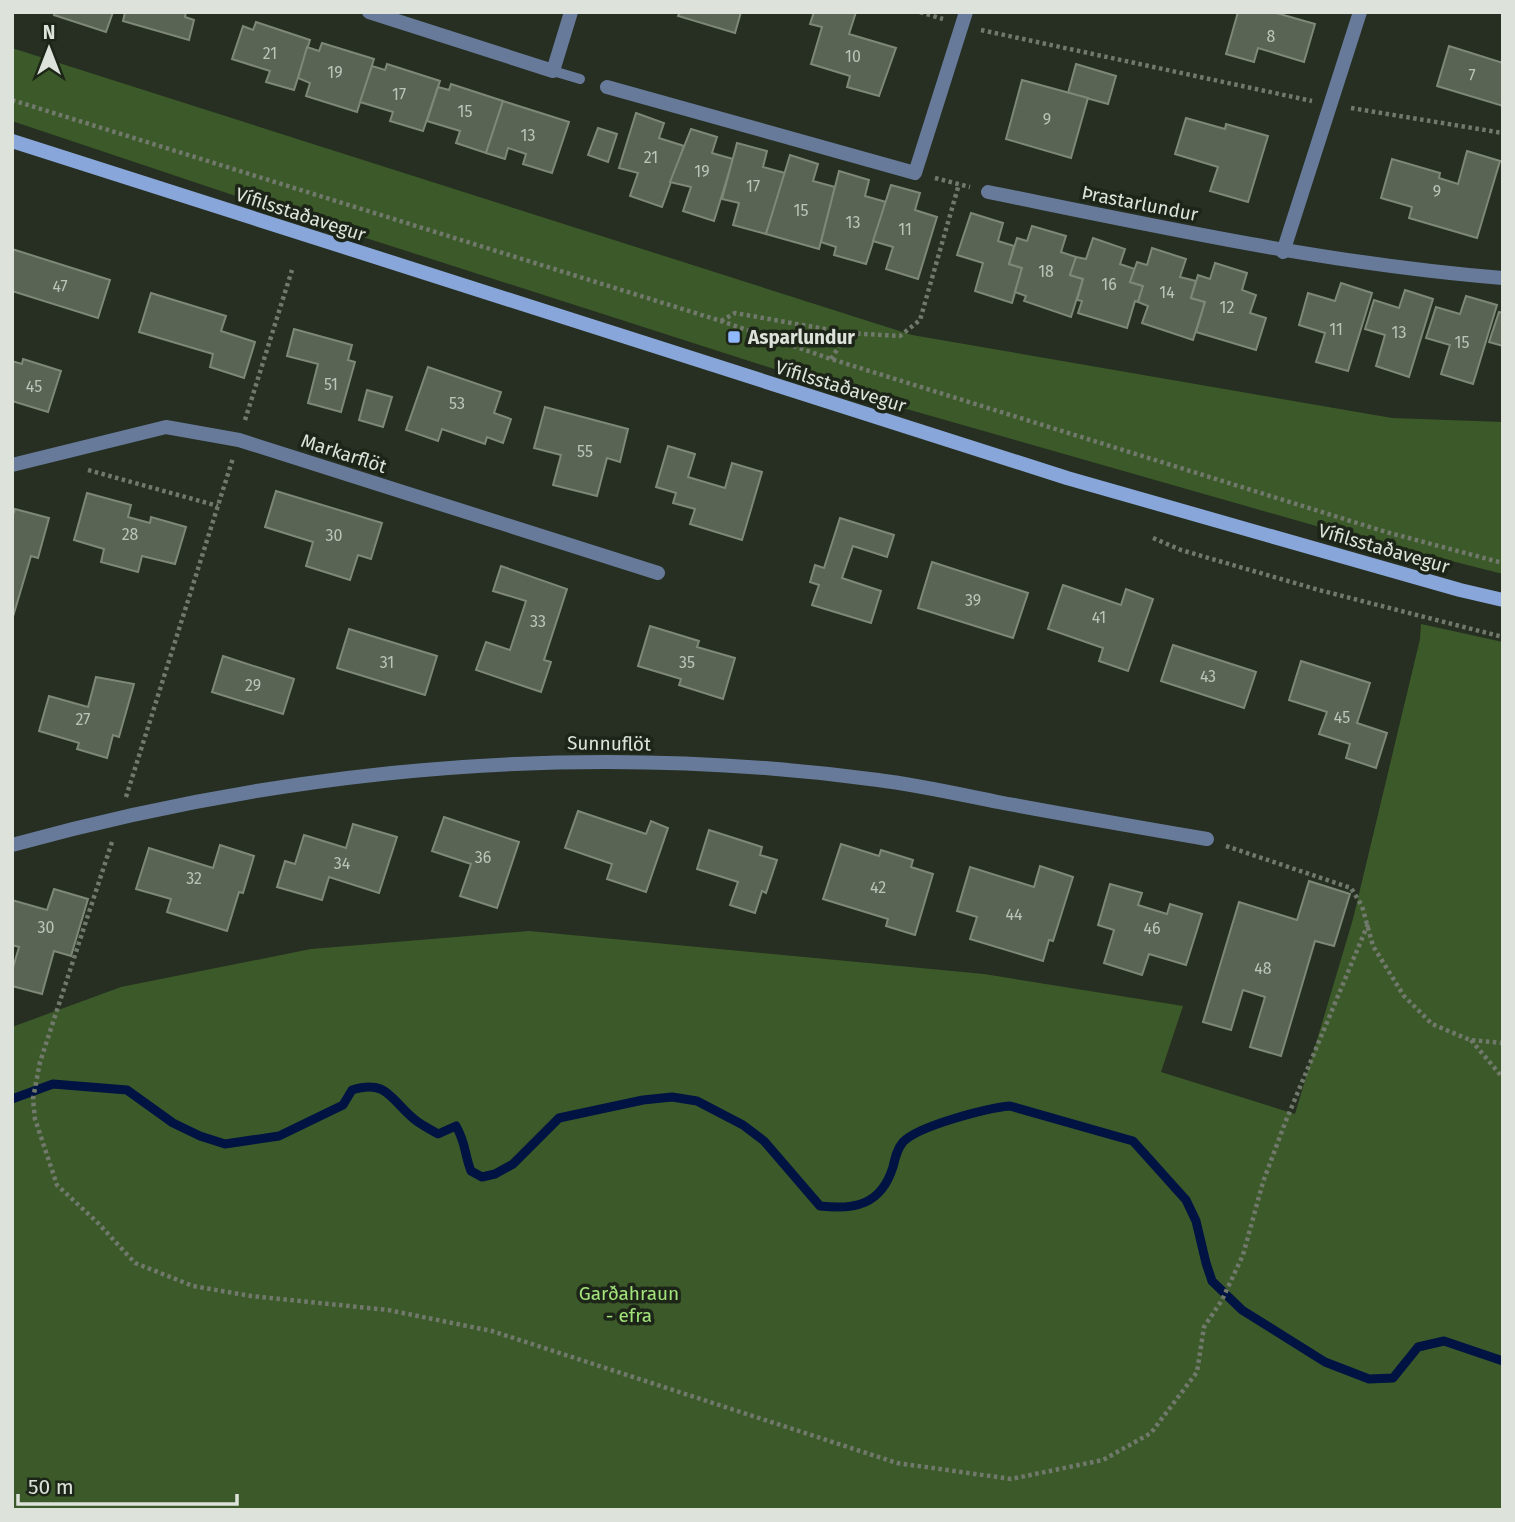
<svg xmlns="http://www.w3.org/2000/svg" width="1515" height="1522" font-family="'Fira Sans',sans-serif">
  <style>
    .green { fill: #3c5a29 }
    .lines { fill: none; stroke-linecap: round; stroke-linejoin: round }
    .stream { stroke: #001343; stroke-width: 9 }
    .building { fill: #5a6454; stroke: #7d8877; stroke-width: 2 }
    .path { stroke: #71796d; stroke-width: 4.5; stroke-dasharray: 3.5 3.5; stroke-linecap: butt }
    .service { stroke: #677a9a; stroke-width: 10 }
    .minor { stroke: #677a9a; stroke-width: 14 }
    .secondary { stroke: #88a6d9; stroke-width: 14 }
    .poi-dot { fill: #90b8fd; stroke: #1c2517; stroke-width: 2.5 }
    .labels { text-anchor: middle; stroke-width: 7; stroke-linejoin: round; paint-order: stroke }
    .number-label { font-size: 16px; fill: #bcc3b8 }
    .street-label { font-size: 19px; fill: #dde3da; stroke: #1c2517 }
    .poi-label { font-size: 19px; font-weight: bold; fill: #dde3da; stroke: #1c2517; text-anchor: start }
    .park-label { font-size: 19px; fill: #a3e37b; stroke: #1c2517 }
  </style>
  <rect width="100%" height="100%" fill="#262f21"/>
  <g class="green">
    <polygon points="12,48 912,335 1392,418 1503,422 1503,574 1337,532 840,390 260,204 12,121"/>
    <polygon points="1421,624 1503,642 1503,1510 12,1510 12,1027 121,987 311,949 529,931 984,974 1183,1006 1161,1072 1295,1114 1353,919 1420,639"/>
  </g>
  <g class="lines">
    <path class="stream" d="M12,1099L53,1084L127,1090L173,1123L200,1136L225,1144L279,1136L343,1105L352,1090C387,1079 390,1099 414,1119C421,1125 430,1129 438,1134L456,1126C466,1143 464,1153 471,1171L482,1177L495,1174L513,1164L559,1118L643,1100L672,1097L697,1101L743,1125L764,1141L820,1206C855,1210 881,1205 893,1167C895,1158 897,1149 903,1142C918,1126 987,1108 1010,1106L1133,1141L1186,1200L1196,1221L1206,1263L1212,1281L1242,1310L1325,1362L1369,1379L1393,1378L1418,1347L1444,1341L1503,1361"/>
  </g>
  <g class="building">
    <polygon points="55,12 113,12 106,32 54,15"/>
    <polygon points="125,12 186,12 185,17 194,20 189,40 123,21"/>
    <polygon points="680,12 741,12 735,33 678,16"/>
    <polygon points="814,12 856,12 849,34 896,48 879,96 847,87 850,76 811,64 822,27 810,24"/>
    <polygon points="1238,12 1273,12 1315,24 1304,62 1258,48 1254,62 1226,54"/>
    <polygon points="256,22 310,40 294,90 266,82 270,71 232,59 243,26 253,30"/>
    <polygon points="322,43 374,59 357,112 306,96 310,83 298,78 307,47 319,51"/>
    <polygon points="1449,46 1503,63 1503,106 1437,86"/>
    <polygon points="387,64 440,81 423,131 390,121 393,112 360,102 372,66 385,70"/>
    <polygon points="1076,64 1116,76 1108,104 1068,93"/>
    <polygon points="1022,80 1088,98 1071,158 1006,139"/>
    <polygon points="451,84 503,101 486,153 456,143 460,131 427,121 438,87 449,90"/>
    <polygon points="503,101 569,122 552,173 523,164 526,154 508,148 505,159 486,153"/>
    <polygon points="636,113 664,123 659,138 684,146 662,207 630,196 638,173 619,168"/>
    <polygon points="1186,118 1225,129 1226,124 1268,136 1248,202 1210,191 1218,167 1175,154"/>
    <polygon points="598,128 617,134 608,162 588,155"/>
    <polygon points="691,129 717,137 712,153 733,159 714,221 683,211 691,187 670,182"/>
    <polygon points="737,143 767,151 763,167 785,173 766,234 733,225 739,203 722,199"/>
    <polygon points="1467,151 1500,161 1477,238 1409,218 1412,207 1381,198 1392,159 1440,173 1439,178 1458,184"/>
    <polygon points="790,155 818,164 813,181 835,187 819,249 766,234"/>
    <polygon points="839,171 869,180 865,196 886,202 866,264 834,255 836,247 821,242"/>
    <polygon points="891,185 920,193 915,210 937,217 918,279 886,269 893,247 873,241"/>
    <polygon points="971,213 1003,223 998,241 1014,246 1009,264 1022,268 1012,303 975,291 983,263 957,255"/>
    <polygon points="1032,226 1066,236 1061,252 1076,257 1070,275 1083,279 1071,317 1024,301 1026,296 1015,292 1022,268 1009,264 1017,238 1027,241"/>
    <polygon points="1093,238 1125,249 1120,264 1135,269 1130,282 1143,286 1138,302 1135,301 1127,328 1078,313 1082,301 1077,300 1083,279 1070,275 1076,257 1086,259"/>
    <polygon points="1152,248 1186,259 1180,277 1196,281 1191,298 1205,302 1193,340 1142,323 1148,306 1138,302 1143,286 1130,282 1137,262 1147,265"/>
    <polygon points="12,249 110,280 98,318 12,291"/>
    <polygon points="1215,263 1247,273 1242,290 1256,295 1250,313 1266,318 1256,350 1196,332 1205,302 1191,298 1198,275 1210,279"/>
    <polygon points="1341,283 1372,293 1348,371 1316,362 1325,333 1299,325 1308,293 1335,301"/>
    <polygon points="1405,290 1433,299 1409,377 1376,366 1385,335 1365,329 1374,300 1399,308"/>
    <polygon points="151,293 226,316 221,331 255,342 244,378 210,367 213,354 139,332"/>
    <polygon points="1466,296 1497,305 1473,384 1441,374 1450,345 1426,338 1436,307 1460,314"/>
    <polygon points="1499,312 1503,313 1503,346 1489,342"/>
    <polygon points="294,329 352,345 348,360 355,362 341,412 308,403 318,364 287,356"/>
    <polygon points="23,359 61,371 48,412 12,401 12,361 22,364"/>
    <polygon points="428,367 501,392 494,413 511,419 503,443 487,437 485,444 442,429 438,441 406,430"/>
    <polygon points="367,390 392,397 383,427 359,420"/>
    <polygon points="545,407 628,429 620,462 607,458 597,496 553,485 561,455 534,448"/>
    <polygon points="668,446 695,454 688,477 725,488 732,463 762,472 742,540 690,524 695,509 673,503 676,493 656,487"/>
    <polygon points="276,491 382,523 371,559 358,555 350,580 306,566 313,542 265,527"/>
    <polygon points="87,493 131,505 128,517 150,523 151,517 186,527 175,564 142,556 138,572 101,562 104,549 74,540"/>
    <polygon points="15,509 49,518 38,558 31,556 12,620 12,518"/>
    <polygon points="840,518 894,535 887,557 853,546 842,578 881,591 871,623 812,605 819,585 810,582 815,565 824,568"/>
    <polygon points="932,562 1028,593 1013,638 918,608"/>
    <polygon points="501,566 567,589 544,660 551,662 541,692 476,670 486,642 510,650 526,601 493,591"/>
    <polygon points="1063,585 1121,605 1126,589 1153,599 1128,671 1099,661 1103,648 1048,629"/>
    <polygon points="650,626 699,641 697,647 735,658 723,699 679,685 681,679 638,666"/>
    <polygon points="349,629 437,656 425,695 337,668"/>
    <polygon points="1173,645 1256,672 1244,708 1161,681"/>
    <polygon points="223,656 294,679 283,714 212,692"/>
    <polygon points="1301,661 1370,683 1357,723 1387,733 1376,768 1346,758 1350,744 1319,734 1327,712 1289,700"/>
    <polygon points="96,677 134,684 119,737 113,735 107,758 77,749 79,743 39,731 49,696 88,707"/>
    <polygon points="578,811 646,834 651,821 668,828 646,892 607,879 612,864 565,848"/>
    <polygon points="444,817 519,842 497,908 460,896 471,864 432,851"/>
    <polygon points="353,824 397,837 379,893 329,877 322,900 277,887 285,861 295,864 304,835 346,848"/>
    <polygon points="709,830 762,847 760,855 777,860 766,893 762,891 755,913 730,905 738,882 697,869"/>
    <polygon points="841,844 879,856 881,850 913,860 911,867 933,874 915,935 886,926 888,919 823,899"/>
    <polygon points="220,845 254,856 243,893 239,892 227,931 167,912 171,899 136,889 149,848 213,868"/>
    <polygon points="1040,866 1073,877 1053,941 1049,940 1043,961 970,939 977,917 957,911 970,867 1034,887"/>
    <polygon points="1309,881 1350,894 1334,946 1315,941 1281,1056 1250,1047 1265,997 1243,990 1231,1030 1203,1022 1239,902 1297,920"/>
    <polygon points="1110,884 1142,893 1138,905 1167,914 1170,904 1202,914 1186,965 1149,954 1142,975 1104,963 1114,930 1098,925"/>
    <polygon points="54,889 88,899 71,956 54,951 42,994 12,986 12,971 19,947 12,945 12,900 47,910"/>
  </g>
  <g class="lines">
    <g class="path">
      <polyline points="920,12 943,19"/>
      <polyline points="981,30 1312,101"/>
      <polyline points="12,100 721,321 831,359 1386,532 1503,563"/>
      <polyline points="1351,108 1503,133"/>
      <polyline points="935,178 970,187"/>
      <polyline points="721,321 735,313 848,333 900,336 920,320 959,184"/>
      <polyline points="831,359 848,333"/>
      <polyline points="245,420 292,270"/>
      <polyline points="88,470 218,506"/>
      <polyline points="1153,538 1181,550 1319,590 1503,637"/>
      <polyline points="126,797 233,458"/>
      <polyline points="112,842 40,1062 33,1099 35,1119 57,1185 98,1223 135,1263 193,1286 251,1296 388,1310 492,1331 897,1463 1011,1479 1103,1460 1151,1433 1197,1372 1204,1327 1222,1300 1243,1255 1263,1182 1285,1123 1368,924"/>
      <polyline points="1226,846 1351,888 1362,906 1373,946 1404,996 1432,1024 1470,1040 1503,1043"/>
      <polyline points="1471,1040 1503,1078"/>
      <polyline points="1502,1510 1503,1509"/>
    </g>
    <polyline class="service" points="553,71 580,79"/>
    <g class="minor">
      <polyline points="369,12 553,71 571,12"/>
      <polyline points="607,87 915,173 966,12"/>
      <path d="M988,192C1160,227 1328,264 1503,278"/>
      <polyline points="1283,252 1360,12"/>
      <polyline points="12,465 166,427 239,440 658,573"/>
      <path d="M12,845C295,767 587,741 878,780C918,785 958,794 998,802C1067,815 1137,827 1207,839"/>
    </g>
    <polyline class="secondary" points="12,141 1067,478 1460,590 1503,600"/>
  </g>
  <rect class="poi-dot" x="727" y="330" width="14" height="14" rx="3.5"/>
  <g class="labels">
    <g class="number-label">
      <text x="1271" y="42">8</text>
      <text x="270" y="59">21</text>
      <text x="853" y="62">10</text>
      <text x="335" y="78">19</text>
      <text x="1472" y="81">7</text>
      <text x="399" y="100">17</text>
      <text x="465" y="117">15</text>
      <text x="1047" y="125">9</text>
      <text x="528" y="141">13</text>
      <text x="651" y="163">21</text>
      <text x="702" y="177">19</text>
      <text x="753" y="192">17</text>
      <text x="1437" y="197">9</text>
      <text x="801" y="216">15</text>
      <text x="853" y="228">13</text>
      <text x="905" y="235">11</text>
      <text x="1046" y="277">18</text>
      <text x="1109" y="290">16</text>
      <text x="60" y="292">47</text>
      <text x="1167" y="298">14</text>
      <text x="1227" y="313">12</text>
      <text x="1336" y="335">11</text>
      <text x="1399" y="338">13</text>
      <text x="1462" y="348">15</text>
      <text x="331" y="390">51</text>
      <text x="34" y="392">45</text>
      <text x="457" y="409">53</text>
      <text x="585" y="457">55</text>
      <text x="130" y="540">28</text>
      <text x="334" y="541">30</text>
      <text x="973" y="606">39</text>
      <text x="1099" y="623">41</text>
      <text x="538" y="627">33</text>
      <text x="387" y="668">31</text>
      <text x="687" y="668">35</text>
      <text x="1208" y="682">43</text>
      <text x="253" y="691">29</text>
      <text x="1342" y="723">45</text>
      <text x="83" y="725">27</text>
      <text x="483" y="863">36</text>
      <text x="342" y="869">34</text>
      <text x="194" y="884">32</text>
      <text x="878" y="893">42</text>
      <text x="1014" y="920">44</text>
      <text x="46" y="933">30</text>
      <text x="1152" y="934">46</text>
      <text x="1263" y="974">48</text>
    </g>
    <g class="street-label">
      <text transform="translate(1140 203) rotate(11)" y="7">Þrastarlundur</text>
      <text transform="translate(301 214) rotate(18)" y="7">Vífilsstaðavegur</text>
      <text transform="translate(841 386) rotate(17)" y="7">Vífilsstaðavegur</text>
      <text transform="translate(344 453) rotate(18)" y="7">Markarflöt</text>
      <text transform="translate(1384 548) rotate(16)" y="7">Vífilsstaðavegur</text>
      <text transform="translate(609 743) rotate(1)" y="7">Sunnuflöt</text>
    </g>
    <g class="poi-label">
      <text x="748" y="344">Asparlundur</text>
    </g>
    <g class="park-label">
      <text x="629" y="1300">Garðahraun<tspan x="629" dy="22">- efra</tspan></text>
    </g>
  </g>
  <rect width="1515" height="1522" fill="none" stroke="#dde3da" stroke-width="28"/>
  <g transform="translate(49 49)" stroke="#1c2517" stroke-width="5" paint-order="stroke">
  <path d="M0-5L12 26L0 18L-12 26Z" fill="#dde3da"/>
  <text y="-10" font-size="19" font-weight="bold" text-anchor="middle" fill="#dde3da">N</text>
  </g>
  <path d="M18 1494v10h219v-10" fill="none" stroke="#dde3da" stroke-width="3.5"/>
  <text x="28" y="1494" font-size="21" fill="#dde3da" stroke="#1c2517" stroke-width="5" paint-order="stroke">50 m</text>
</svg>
